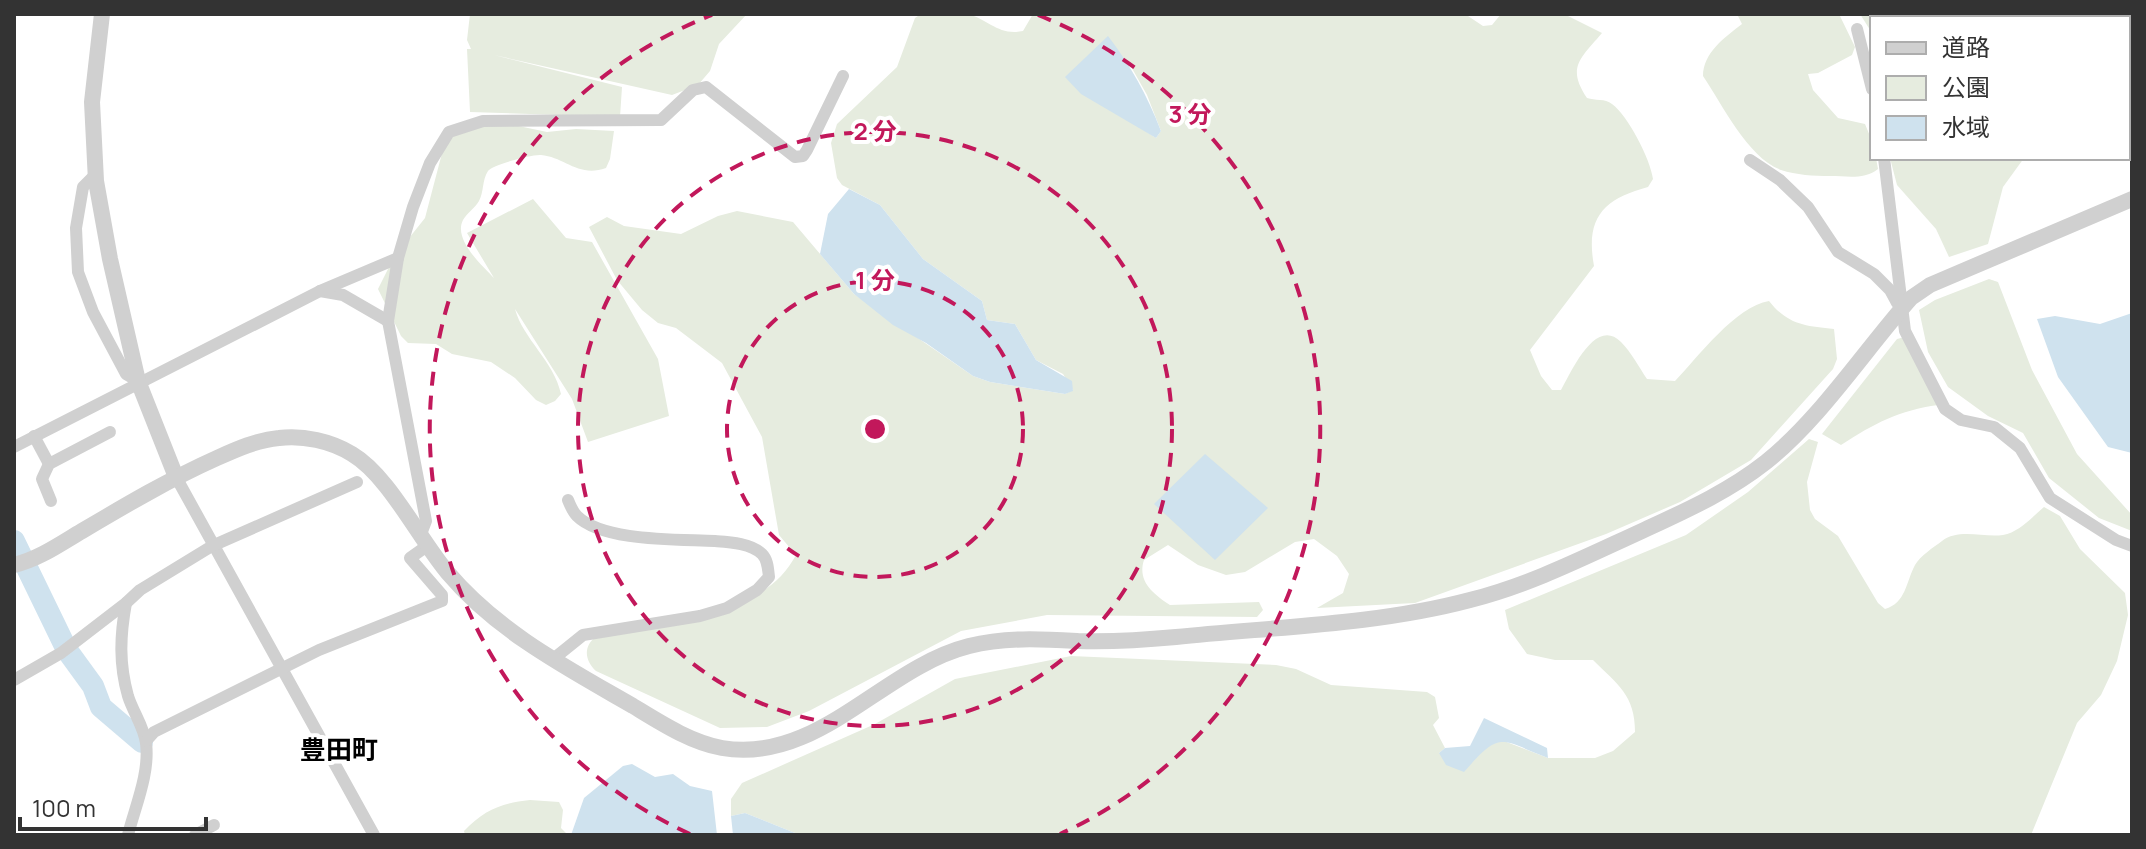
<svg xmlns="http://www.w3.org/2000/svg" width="2146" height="849" font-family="Manrope,'Noto Sans JP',sans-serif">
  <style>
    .green { fill: #e6ecdf; fill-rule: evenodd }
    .water { fill: #cfe2ee }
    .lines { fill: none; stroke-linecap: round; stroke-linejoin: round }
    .river { stroke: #cfe2ee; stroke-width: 22 }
    .minor { stroke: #d0d0d0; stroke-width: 12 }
    .tertiary { stroke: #d0d0d0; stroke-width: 16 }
    .ring { fill: none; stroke: #c2185b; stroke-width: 4; stroke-dasharray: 14 10 }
    .labels { text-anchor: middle; stroke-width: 8; stroke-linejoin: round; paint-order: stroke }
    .neighbourhood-label { font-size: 26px; font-weight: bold; fill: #000; stroke: #fff }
    .centre { fill: #c2185b; stroke: #fff; stroke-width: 4 }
    .ring-label { font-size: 24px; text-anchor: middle; font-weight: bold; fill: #c2185b; stroke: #fff; stroke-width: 8; stroke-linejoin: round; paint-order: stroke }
  </style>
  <rect width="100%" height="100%" fill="#fff"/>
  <g class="green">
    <polygon points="470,14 747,14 719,44 710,71 698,85 672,95 494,55 622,87 620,117 470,112 467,49 471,49 467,40"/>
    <path d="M921,14C935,14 954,11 968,14C989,20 999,36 1023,31L1033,14H1465L1483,26L1492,25L1501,14H1564L1602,33C1581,58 1566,67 1587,98C1595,101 1605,98 1612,104C1628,116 1650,158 1653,179L1648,187C1604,199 1585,217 1594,266L1530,350L1541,376L1552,390H1561C1571,373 1595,316 1621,342C1631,352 1639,367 1647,379L1675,381C1698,357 1736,306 1769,301C1788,325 1805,326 1834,329L1837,359L1833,369L1751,460L1680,502L1606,534L1415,603L1317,608L1343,593L1349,574L1337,556L1314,539L1295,542L1245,572L1226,575L1198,565L1168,545L1144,560C1137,581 1153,594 1170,605L1259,602L1263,610L1257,617L1047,615L961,631L809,711L767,727L720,728L596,671C585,660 583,648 595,637L745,601C768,590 784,577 796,555L779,535L762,437L722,363L676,328L658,323L642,310L617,280L589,227L607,217L624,226L681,234L718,216L737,211L793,222L854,294L973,376L990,382L1065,394L1073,390L1063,374L1036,360L1015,324L987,320L982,301L923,259L880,205L842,185L837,178L831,143L837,124L897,67L915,18ZM1129,63L1147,95L1161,131L1156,138L1124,117Z"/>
    <path d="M1732,14H1839L1855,47L1852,55L1818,73L1808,74L1813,90L1838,118L1865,124L1872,141V158H1876L1878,169C1864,180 1847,176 1830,176C1814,176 1796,175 1781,170C1748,158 1722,104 1703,76C1703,53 1725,37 1742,24L1738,16Z"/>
    <polygon points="1860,14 2026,14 2026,18 1872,18 1872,33"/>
    <path d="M509,124L547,132L576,129L614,131L610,159L606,168C578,178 565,157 541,155C532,154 492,165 488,171C482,180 484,192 479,201C475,208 467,213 463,220C453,240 482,265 494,278L467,233L533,199L566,238L592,242L658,359L669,416L588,442L572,399L515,309C523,339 554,361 561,394L555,401L546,405L536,400L515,378L491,362L452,354L436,344L408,343L401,336L378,289L394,257L425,218L446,138L462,126Z"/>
    <polygon points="1890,158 2024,158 2003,187 1988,244 1949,257 1936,229 1897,185"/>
    <polygon points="1989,279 1998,282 2032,370 2077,454 2132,515 2132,531 2099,518 2049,478 2023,433 1988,416 1948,387 1928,352 1919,310 1935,300"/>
    <path d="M1905,337L1938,405C1900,410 1873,424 1841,445L1822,434L1897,339Z"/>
    <path d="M1809,439L1818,442L1807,482L1810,510L1815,519L1838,536L1878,603L1885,609C1906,603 1906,582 1915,565C1920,556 1934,547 1942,541C1959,528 1984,538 2003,535C2019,532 2032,517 2044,507L2060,516L2080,549L2125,593L2128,615L2117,661L2101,695L2077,723L2031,835H800L745,813L731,816V799L742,783L875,724L955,679L1071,656L1276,665L1296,669L1331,685L1427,692L1435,697L1439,718L1433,725L1445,748L1439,753L1504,741L1548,758H1595L1613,751L1635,732C1635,695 1618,685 1593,660H1555L1527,654L1509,629L1505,610L1686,535L1748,492Z"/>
    <path d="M530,800L559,802L563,810L561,828L568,835H465L464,831C484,810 502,803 530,800Z"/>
  </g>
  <g class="water">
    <path d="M1108,36C1131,66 1147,95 1161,131L1156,138L1081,94L1065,77Z"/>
    <polygon points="849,189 880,205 923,259 982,301 987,320 1015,324 1036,360 1072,381 1073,391 1065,394 990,382 973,376 926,343 893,325 854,294 820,254 828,214"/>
    <polygon points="2132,313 2132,453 2108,447 2058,377 2037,319 2055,316 2100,324"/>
    <polygon points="1205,454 1268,508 1215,560 1154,504"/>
    <path d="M1484,718L1547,748L1548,758C1499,739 1501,730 1464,772L1446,765L1439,753L1445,748L1470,746Z"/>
    <polygon points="632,764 655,777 673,774 690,786 712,791 717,835 571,835 584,798 623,766"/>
    <polygon points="745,813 800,835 733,835 731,816"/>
  </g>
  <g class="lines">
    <g class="river">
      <polyline points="14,541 64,644"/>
      <polyline points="69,653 93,686 101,707 142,742"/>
    </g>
    <g class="minor">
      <polyline points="1857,29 1872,89"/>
      <polyline points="1884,158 1905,331 1945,409 1961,420 1994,427 2020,448 2050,498 2116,540 2132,546"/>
      <polyline points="1750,160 1780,180 1808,207 1838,252 1874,274 1890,290 1897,303"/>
      <polyline points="96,174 83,187 76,228 78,272 93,312 126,374 138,381"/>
      <polyline points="320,291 343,295 388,321"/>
      <polyline points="34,436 49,464"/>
      <polyline points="14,447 320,291 398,258"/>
      <polyline points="176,477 374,835"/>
      <polyline points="51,501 42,479 49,464 110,432"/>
      <polyline points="420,537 426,521 388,321 398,258 413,207 430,163 449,132 483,121 661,120 693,90 706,87 795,157 803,156 807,150 843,76"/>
      <path d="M126,603C120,636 119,664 128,696C133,712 144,727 146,743C150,773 135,807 128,835"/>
      <path d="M552,660L583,635L700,616L727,608L757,590L769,577C768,569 768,560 762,554C751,543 729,542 715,541C680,539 603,542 577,516C573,512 570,505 568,500"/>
      <polyline points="14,680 61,653 126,603 140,590 212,546 357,482"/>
      <polyline points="146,741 154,732 319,650 442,601 442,595 410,558 427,546"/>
      <polyline points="195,835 214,825"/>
    </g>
    <g class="tertiary">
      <polyline points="102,14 92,102 96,181 110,259 138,381 176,477"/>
      <path d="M14,565C39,559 60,544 82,531C126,505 170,479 217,458C237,449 257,440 279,438C303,435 331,441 352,454C389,476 419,539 448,573C498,632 567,668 633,706C661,723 690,742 722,748C819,764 882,668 969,646C1006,637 1041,639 1078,641C1111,642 1144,640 1176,637C1272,627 1376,625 1470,600C1530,585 1585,557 1642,531C1685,511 1728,492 1766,462C1820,419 1864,351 1911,298L1930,285L2132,199"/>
    </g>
  </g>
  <g class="ring">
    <circle cx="875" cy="429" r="148"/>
    <circle cx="875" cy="429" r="297"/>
    <path d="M690 834A445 445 0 0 1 712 15M1038 15A445 445 0 0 1 1060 834"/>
  </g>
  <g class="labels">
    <g class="neighbourhood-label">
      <text x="339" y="759">豊田町</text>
    </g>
  </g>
  <circle cx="875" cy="429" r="12" class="centre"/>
  <g class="ring-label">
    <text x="1190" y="123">3 分</text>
    <text x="875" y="140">2 分</text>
    <text x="875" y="289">1 分</text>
  </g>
  <rect width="2146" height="849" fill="none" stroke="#333333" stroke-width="32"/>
  <rect x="1870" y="16" width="260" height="144" fill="#ffffff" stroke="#adadad" stroke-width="2"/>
  <rect x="1886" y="42" width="40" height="12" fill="#d0d0d0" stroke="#adadad" stroke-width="2"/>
  <text x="1942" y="56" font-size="24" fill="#333333">道路</text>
  <rect x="1886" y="76" width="40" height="24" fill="#e6ecdf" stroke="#adadad" stroke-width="2"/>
  <text x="1942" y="96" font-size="24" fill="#333333">公園</text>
  <rect x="1886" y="116" width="40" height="24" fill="#cfe2ee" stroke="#adadad" stroke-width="2"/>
  <text x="1942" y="136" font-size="24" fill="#333333">水域</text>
  <path d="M20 817v12h186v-12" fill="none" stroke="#333333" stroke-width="4"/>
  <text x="32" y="817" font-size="24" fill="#333333" stroke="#ffffff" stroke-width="6" paint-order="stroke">100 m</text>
</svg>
